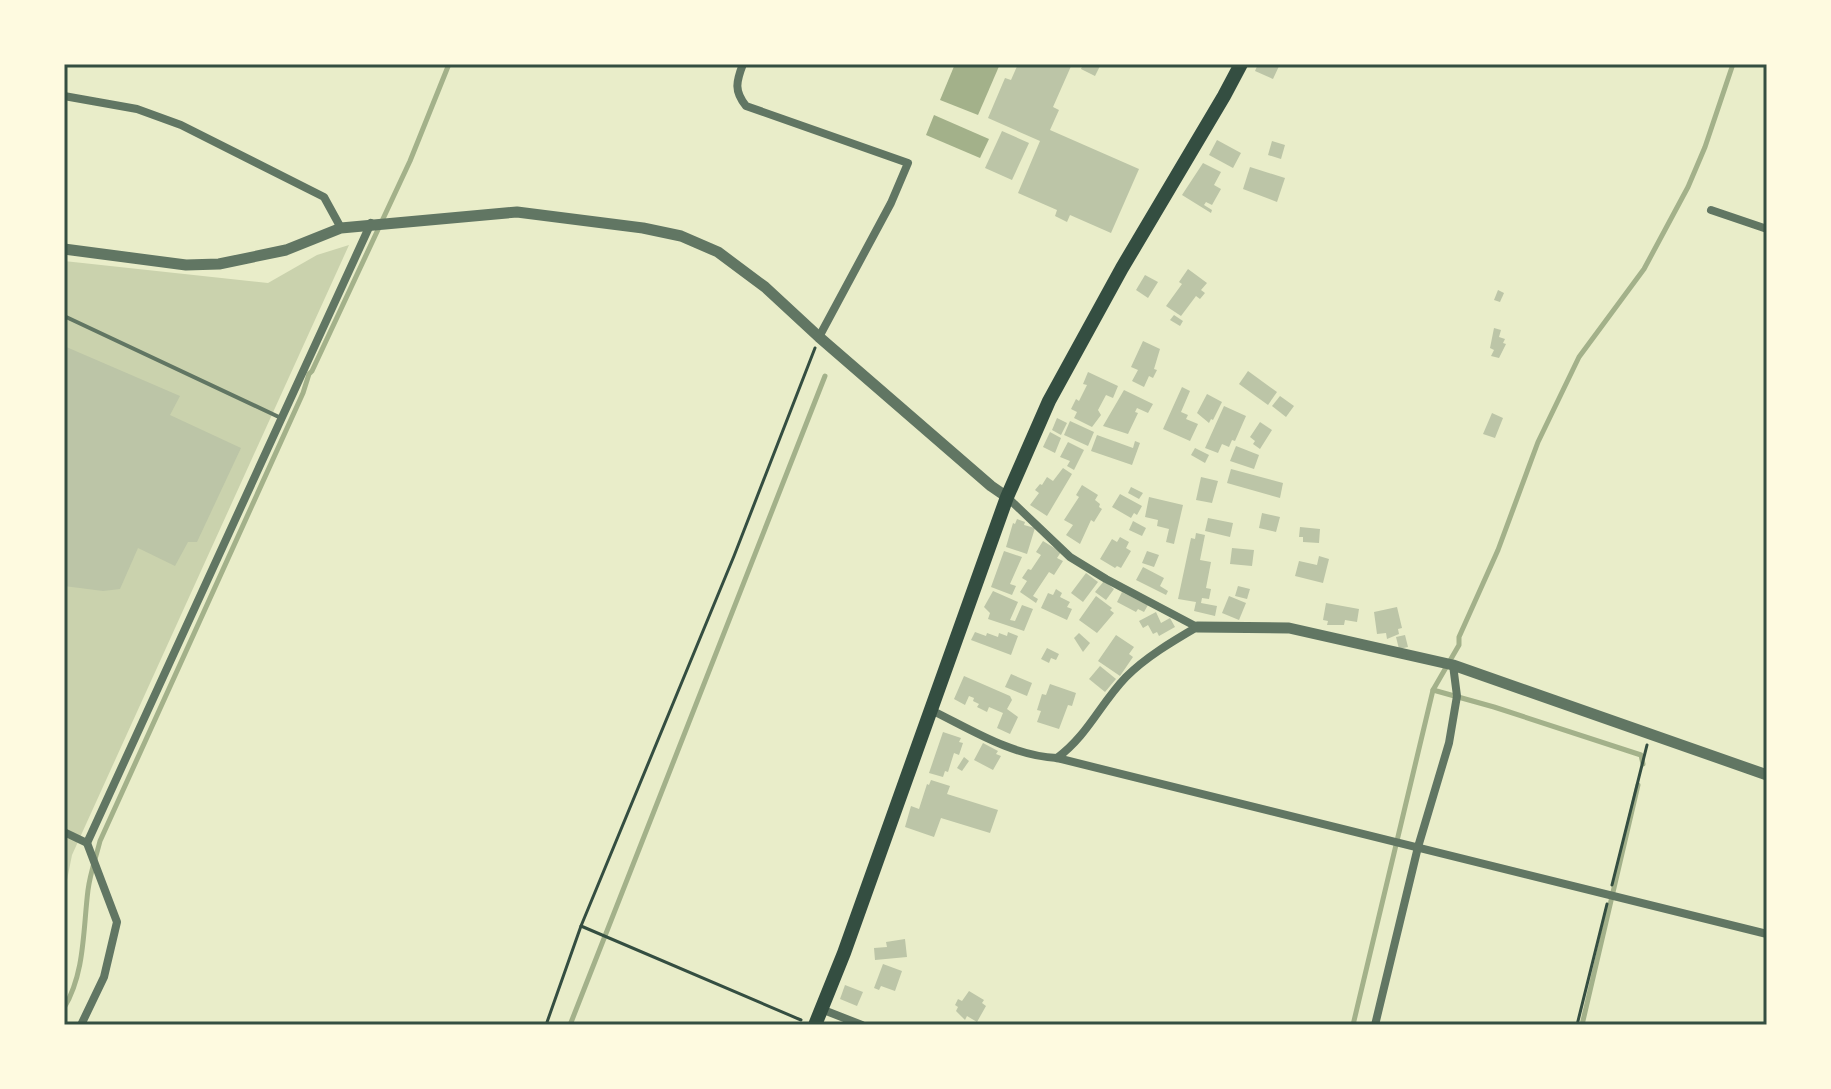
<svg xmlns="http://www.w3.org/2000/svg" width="1831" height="1089" font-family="Cabin,sans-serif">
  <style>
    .green { fill: #cad2ad }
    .water { fill: #a3b18a }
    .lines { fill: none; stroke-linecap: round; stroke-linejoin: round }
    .stream { stroke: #a3b18a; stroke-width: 5 }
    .building { fill: #bcc5a7 }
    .path { stroke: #344e41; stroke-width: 3 }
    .service { stroke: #617663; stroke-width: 4 }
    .minor { stroke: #617663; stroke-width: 8 }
    .tertiary { stroke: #617663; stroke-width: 11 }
    .primary { stroke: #344e41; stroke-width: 14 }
    .neatline { fill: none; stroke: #344e41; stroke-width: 3 }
  </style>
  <rect width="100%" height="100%" fill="#e9edc9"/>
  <polygon class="green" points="349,245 72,855 64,895 64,261 268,283 317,255"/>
  <g class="water">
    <polygon points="955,64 1000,64 978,115 940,100"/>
    <polygon points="934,115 989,139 980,158 926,135"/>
  </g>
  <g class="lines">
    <g class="stream">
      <polyline points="1433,690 1494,707 1641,755 1643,764"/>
      <path d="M64,1008C85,973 83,930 88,890C90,874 96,857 100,841L303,393L309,374L312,371L410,161L449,64"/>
      <polyline points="570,1025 825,376"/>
      <polyline points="1353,1025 1433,690 1459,645 1459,637 1498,550 1538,442 1579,357 1644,269 1688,187 1705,147 1733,64"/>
      <polyline points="1582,1025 1638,785"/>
    </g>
  </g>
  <g class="building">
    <polygon points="1018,64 1072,64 1053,107 1059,110 1050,130 1139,169 1111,233 1070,215 1067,222 1055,216 1057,210 1018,193 1040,141 988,118 1005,78 1011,80"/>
    <polygon points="1083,64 1101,64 1095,76 1081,69"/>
    <polygon points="1258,64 1280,64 1273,79 1255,71"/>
    <polygon points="1002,131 1029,143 1012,180 985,168"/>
    <polygon points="1217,140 1241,153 1233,168 1209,155"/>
    <polygon points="1272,141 1285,145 1281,159 1268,155"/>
    <polygon points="1203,163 1221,172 1214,185 1221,189 1212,205 1206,202 1204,205 1212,210 1211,213 1182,195"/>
    <polygon points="1250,167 1285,178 1277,202 1243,189"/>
    <polygon points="1188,269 1207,283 1201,290 1205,293 1200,299 1196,296 1181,316 1166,306 1182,284 1179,282"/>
    <polygon points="1145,275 1158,282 1148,298 1136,290"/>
    <polygon points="1498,290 1504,293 1500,302 1494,300"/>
    <polygon points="1174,315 1183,321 1180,326 1170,320"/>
    <polygon points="1494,328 1501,330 1499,337 1505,339 1503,343 1506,344 1499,358 1491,356 1494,350 1490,348"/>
    <polygon points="1143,341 1160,349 1154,369 1157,370 1153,378 1149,376 1144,387 1132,381 1138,370 1131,367"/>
    <polygon points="64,346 180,396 170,415 241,448 197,542 188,542 175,566 138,548 120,589 103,591 64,586"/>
    <polygon points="1248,371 1277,392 1268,405 1239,384"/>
    <polygon points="1088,372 1118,386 1113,398 1106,395 1098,410 1101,415 1092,427 1074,418 1077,412 1071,409 1076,399 1079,401 1087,385 1083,384"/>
    <polygon points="1182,387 1190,391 1181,412 1188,415 1186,419 1198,424 1190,441 1163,429"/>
    <polygon points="1124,390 1153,404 1148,413 1137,408 1135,412 1138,413 1128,434 1103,426"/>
    <polygon points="1207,394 1222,402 1213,420 1211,419 1209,423 1197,413"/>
    <polygon points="1280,396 1294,406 1286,417 1272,406"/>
    <polygon points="1224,406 1246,416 1235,441 1232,440 1229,447 1222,444 1218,453 1205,448"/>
    <polygon points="1492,413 1503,418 1495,438 1483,434"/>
    <polygon points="1057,418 1067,423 1061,435 1052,430"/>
    <polygon points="1070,421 1094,432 1088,446 1064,435"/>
    <polygon points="1260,422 1272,430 1260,449 1253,444 1255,441 1250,437"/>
    <polygon points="1050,432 1061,438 1055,453 1043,447"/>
    <polygon points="1097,435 1133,448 1135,441 1140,443 1132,465 1091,451"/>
    <polygon points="1068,442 1084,450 1074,470 1067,466 1070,461 1060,457"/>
    <polygon points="1236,446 1259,455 1254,469 1230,461"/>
    <polygon points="1195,448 1209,455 1205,463 1191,455"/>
    <polygon points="1063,468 1072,474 1047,516 1030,505 1039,493 1035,490 1040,484 1042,485 1047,477 1053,481"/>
    <polygon points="1231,469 1283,483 1280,498 1227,483"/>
    <polygon points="1201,477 1218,481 1212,503 1196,500"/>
    <polygon points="1082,485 1098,495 1095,500 1100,504 1099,507 1102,509 1094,522 1091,520 1080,544 1066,535 1073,525 1064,520 1079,497 1076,495"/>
    <polygon points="1131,487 1143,493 1139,499 1128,493"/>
    <polygon points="1120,494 1142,506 1137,515 1134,513 1131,518 1112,507"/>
    <polygon points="1149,497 1183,505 1174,544 1166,542 1169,529 1157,526 1158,520 1145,517"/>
    <polygon points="1262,513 1280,517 1276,532 1259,528"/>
    <polygon points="1208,518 1233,523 1230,537 1205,531"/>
    <polygon points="1017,519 1025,522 1024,525 1035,528 1027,554 1006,547 1013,523 1015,524"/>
    <polygon points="1133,521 1146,528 1142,536 1129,530"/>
    <polygon points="1300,527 1320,529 1319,543 1303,542 1303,537 1299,537"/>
    <polygon points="1196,533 1205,535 1200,560 1211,562 1206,588 1211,589 1209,599 1202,598 1201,603 1217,606 1215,616 1194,611 1196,602 1178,599 1191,538 1195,539"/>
    <polygon points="1120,537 1129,542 1126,548 1131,551 1121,568 1117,566 1115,568 1100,559 1112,539 1117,542"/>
    <polygon points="1043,541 1061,552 1057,558 1063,561 1054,575 1049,572 1033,596 1038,599 1036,603 1020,592 1027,581 1022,578 1028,569 1031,570 1041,555 1036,552"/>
    <polygon points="1232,548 1254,550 1252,566 1230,564"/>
    <polygon points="1004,551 1022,557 1010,584 1016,586 1012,595 991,587"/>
    <polygon points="1147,551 1159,555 1154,567 1142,563"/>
    <polygon points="1319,556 1329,559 1323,583 1295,576 1299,561 1317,565"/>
    <polygon points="1143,567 1164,578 1160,586 1168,591 1166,595 1136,580"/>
    <polygon points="1086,573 1098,582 1083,602 1071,593"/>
    <polygon points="1104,581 1114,589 1106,600 1095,592"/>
    <polygon points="1238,586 1250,589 1247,599 1235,596"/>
    <polygon points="1056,589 1062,593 1060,597 1070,602 1067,607 1072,609 1067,620 1041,608 1048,593 1053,595"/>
    <polygon points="993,591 1018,602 1010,620 1015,621 1022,605 1033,609 1024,631 988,619 990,613 984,607"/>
    <polygon points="1122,592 1148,605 1144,612 1138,609 1136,612 1117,602"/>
    <polygon points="1096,596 1112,608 1110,610 1114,613 1097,633 1079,620"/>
    <polygon points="1229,596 1246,603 1239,620 1222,613"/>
    <polygon points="1326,603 1359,609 1357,622 1345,620 1344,625 1327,625 1328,621 1323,620"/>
    <polygon points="1397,607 1402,628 1398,629 1399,634 1387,639 1386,633 1377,634 1374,612"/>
    <polygon points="1156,612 1161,623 1170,618 1175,627 1159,636 1157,632 1153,634 1148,625 1143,628 1139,621"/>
    <polygon points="975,632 986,636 987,633 998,637 999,633 1007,636 1008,632 1018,636 1011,655 971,640"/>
    <polygon points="1079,633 1090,643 1083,652 1074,638"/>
    <polygon points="1116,635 1134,647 1129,654 1133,657 1120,676 1098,661"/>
    <polygon points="1405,635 1408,647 1399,649 1396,637"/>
    <polygon points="1047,648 1059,654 1056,660 1051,658 1049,663 1041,659"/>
    <polygon points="1100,666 1116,679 1105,692 1089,679"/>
    <polygon points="1011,674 1032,683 1027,696 1005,687"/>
    <polygon points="964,676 1010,696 1012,700 1007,709 1018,717 1010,734 997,728 1003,713 989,707 987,712 977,707 979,704 973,701 974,698 969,696 965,705 954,699"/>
    <polygon points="1050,684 1076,693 1072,706 1068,705 1059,729 1037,722 1041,711 1037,710 1042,694 1046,695"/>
    <polygon points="943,732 961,738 959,742 963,743 959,755 954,753 948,772 945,771 943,777 929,773"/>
    <polygon points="983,743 998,751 996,754 1001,756 993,770 974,760"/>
    <polygon points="964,757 969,761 962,771 957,768"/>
    <polygon points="931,780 950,786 947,794 998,810 990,833 941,818 934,837 905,827 911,806 919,809 927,784 929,785"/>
    <polygon points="905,939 907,957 875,960 874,948 887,947 886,942"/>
    <polygon points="883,964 902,971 895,991 881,986 879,990 874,988"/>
    <polygon points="845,985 863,992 857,1006 840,999"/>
    <polygon points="969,991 984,1000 982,1003 986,1006 977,1022 967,1016 965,1020 956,1011 958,1007 955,1005 958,999 962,1001"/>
  </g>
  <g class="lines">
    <g class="path">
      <polyline points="1612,885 1647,745"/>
      <polyline points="581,926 801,1020"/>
      <polyline points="546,1025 581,926 734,556 815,348"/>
      <polyline points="1577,1025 1607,904"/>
    </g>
    <polyline class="service" points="64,316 281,418"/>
    <g class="minor">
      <path d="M743,64C736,82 734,91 746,106L908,163L891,203L819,337"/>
      <polyline points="64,96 137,109 181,125 324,197 341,228"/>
      <polyline points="1711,210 1767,229"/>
      <polyline points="1007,497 1070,557 1106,579 1197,627"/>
      <path d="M931,710C970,729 1012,756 1057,758L1767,934"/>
      <path d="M1057,758C1088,735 1100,704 1126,677C1146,657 1173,641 1197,627"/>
      <polyline points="64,832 87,843 117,922 104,977 81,1025"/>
      <polyline points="87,843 371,223"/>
      <polyline points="821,1009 862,1025"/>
      <polyline points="1375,1025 1418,847 1449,743 1457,696 1453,665"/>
    </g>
    <g class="tertiary">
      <polyline points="64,249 186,265 219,264 286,250 341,228 517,212 643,228 681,236 718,252 765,287 819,337 991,486 1007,497"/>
      <polyline points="1197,627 1289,628 1453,665 1767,775"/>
    </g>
    <polyline class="primary" points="815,1025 844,953 1007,497 1049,401 1122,268 1224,96 1241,64"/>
  </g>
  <rect width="1831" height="1089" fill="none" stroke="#fefae0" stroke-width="132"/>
  <rect x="66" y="66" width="1699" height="957" class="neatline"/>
</svg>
